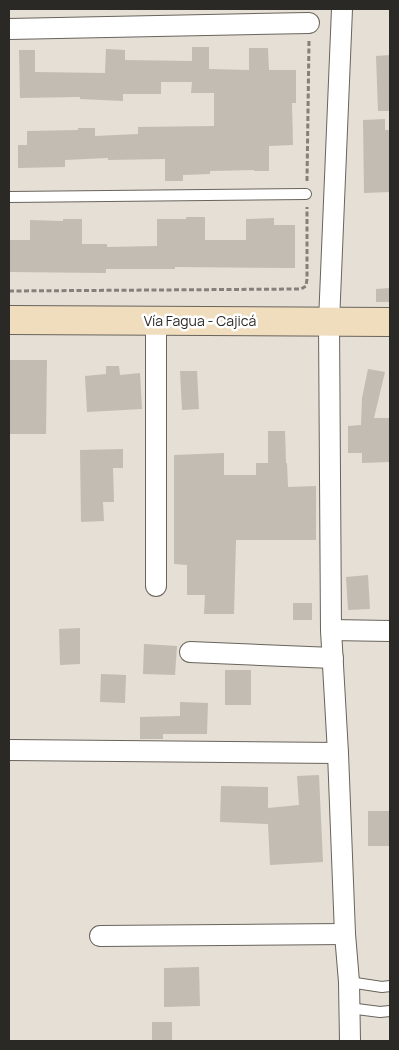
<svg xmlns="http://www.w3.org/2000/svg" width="399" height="1050" font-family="Manrope,sans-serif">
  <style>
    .building { fill: #c2bcb3 }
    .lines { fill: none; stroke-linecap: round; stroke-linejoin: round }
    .lane-casing { stroke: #69645c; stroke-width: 12 }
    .street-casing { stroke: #69645c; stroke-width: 22 }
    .secondary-casing { stroke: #69645c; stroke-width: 30 }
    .path { stroke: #85817a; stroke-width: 3; stroke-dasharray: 5 2.5; stroke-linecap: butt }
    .lane { stroke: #fff; stroke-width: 10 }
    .street { stroke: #fff; stroke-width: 20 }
    .secondary { stroke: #efddbe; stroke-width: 28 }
    .labels { text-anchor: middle; stroke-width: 5; stroke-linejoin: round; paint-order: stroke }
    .street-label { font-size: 14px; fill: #2b2925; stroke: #fff }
  </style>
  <rect width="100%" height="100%" fill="#e5dfd6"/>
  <g class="building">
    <polygon points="192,47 209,47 209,69 249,70 249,48 268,48 269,70 296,70 296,103 292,103 293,145 269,146 269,171 254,171 254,170 210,171 210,174 183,175 183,181 165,181 165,159 108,160 108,158 65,160 65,167 18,168 18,145 27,145 27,131 78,130 78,128 95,128 95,136 138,134 138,127 214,126 214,93 191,93 192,82 161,82 161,94 123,94 123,101 80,99 80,97 20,98 19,50 35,50 35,72 105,73 106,49 125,50 125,60 192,61"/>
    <polygon points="390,55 390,111 378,111 376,56"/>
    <polygon points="385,119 385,130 390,130 390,192 364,193 363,120"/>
    <polygon points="186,217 205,217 205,240 246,240 246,219 274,218 274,225 295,225 295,268 175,267 175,269 106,269 106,273 9,272 9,240 30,240 30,220 63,221 63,219 82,219 82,244 107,244 107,247 157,246 157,219 186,219"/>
    <polygon points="390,288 390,302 376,302 376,289"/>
    <polygon points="9,360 47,360 46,434 9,434"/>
    <polygon points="106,366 119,366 120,375 140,373 142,409 87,412 85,376 106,374"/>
    <polygon points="368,369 385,372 374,418 390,418 390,462 362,463 362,453 348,453 348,426 361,425 362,398"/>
    <polygon points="180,371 197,371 199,409 182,410"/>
    <polygon points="268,431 285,431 286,463 287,463 288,487 316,486 316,540 236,540 234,614 204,614 205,595 187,595 187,565 174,564 174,455 224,453 224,475 256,475 256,463 268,463"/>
    <polygon points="123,449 123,468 113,468 114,502 103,502 104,521 81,522 80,450"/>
    <polygon points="368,575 370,609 348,610 346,577"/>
    <rect x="293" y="603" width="19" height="17"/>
    <polygon points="80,628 80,664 60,665 59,629"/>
    <polygon points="144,644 177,646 175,675 143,674"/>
    <rect x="225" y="670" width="26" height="35"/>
    <polygon points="101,674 126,675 125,703 100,702"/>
    <polygon points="180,702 208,703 207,734 163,734 163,739 140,739 140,717 180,716"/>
    <polygon points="319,775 323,862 270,865 268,824 220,822 221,786 268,787 268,808 299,805 297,776"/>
    <rect x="368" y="811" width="22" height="35"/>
    <polygon points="199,967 200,1006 164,1007 164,968"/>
    <rect x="152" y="1022" width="20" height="19"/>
  </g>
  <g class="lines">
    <g class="lane-casing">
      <g id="lane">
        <polyline points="9,197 306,194"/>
        <polyline points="349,982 382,987 390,986"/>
        <polyline points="349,1008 380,1012 390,1011"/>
      </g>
    </g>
    <g class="street-casing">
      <g id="street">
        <polyline points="342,9 329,322 331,630 338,753 345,934 349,982 350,1041"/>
        <polyline points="9,29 309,23"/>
        <polyline points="156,586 156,321"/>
        <polyline points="331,630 390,631"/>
        <polyline points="190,652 333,658"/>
        <polyline points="9,750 338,753"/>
        <polyline points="100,936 345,934"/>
      </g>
    </g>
    <g class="secondary-casing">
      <polyline id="secondary" points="9,320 390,322"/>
    </g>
    <g class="path">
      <polyline points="307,181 309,40"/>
      <polyline points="9,291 301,289 306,286 307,279 307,207"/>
    </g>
    <use href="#lane" class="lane"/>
    <use href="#street" class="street"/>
    <use href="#secondary" class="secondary"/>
  </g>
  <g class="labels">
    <g class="street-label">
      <text x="200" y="326">Vía Fagua - Cajicá</text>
    </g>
  </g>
  <rect width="399" height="1050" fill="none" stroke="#2b2925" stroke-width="20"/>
</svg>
